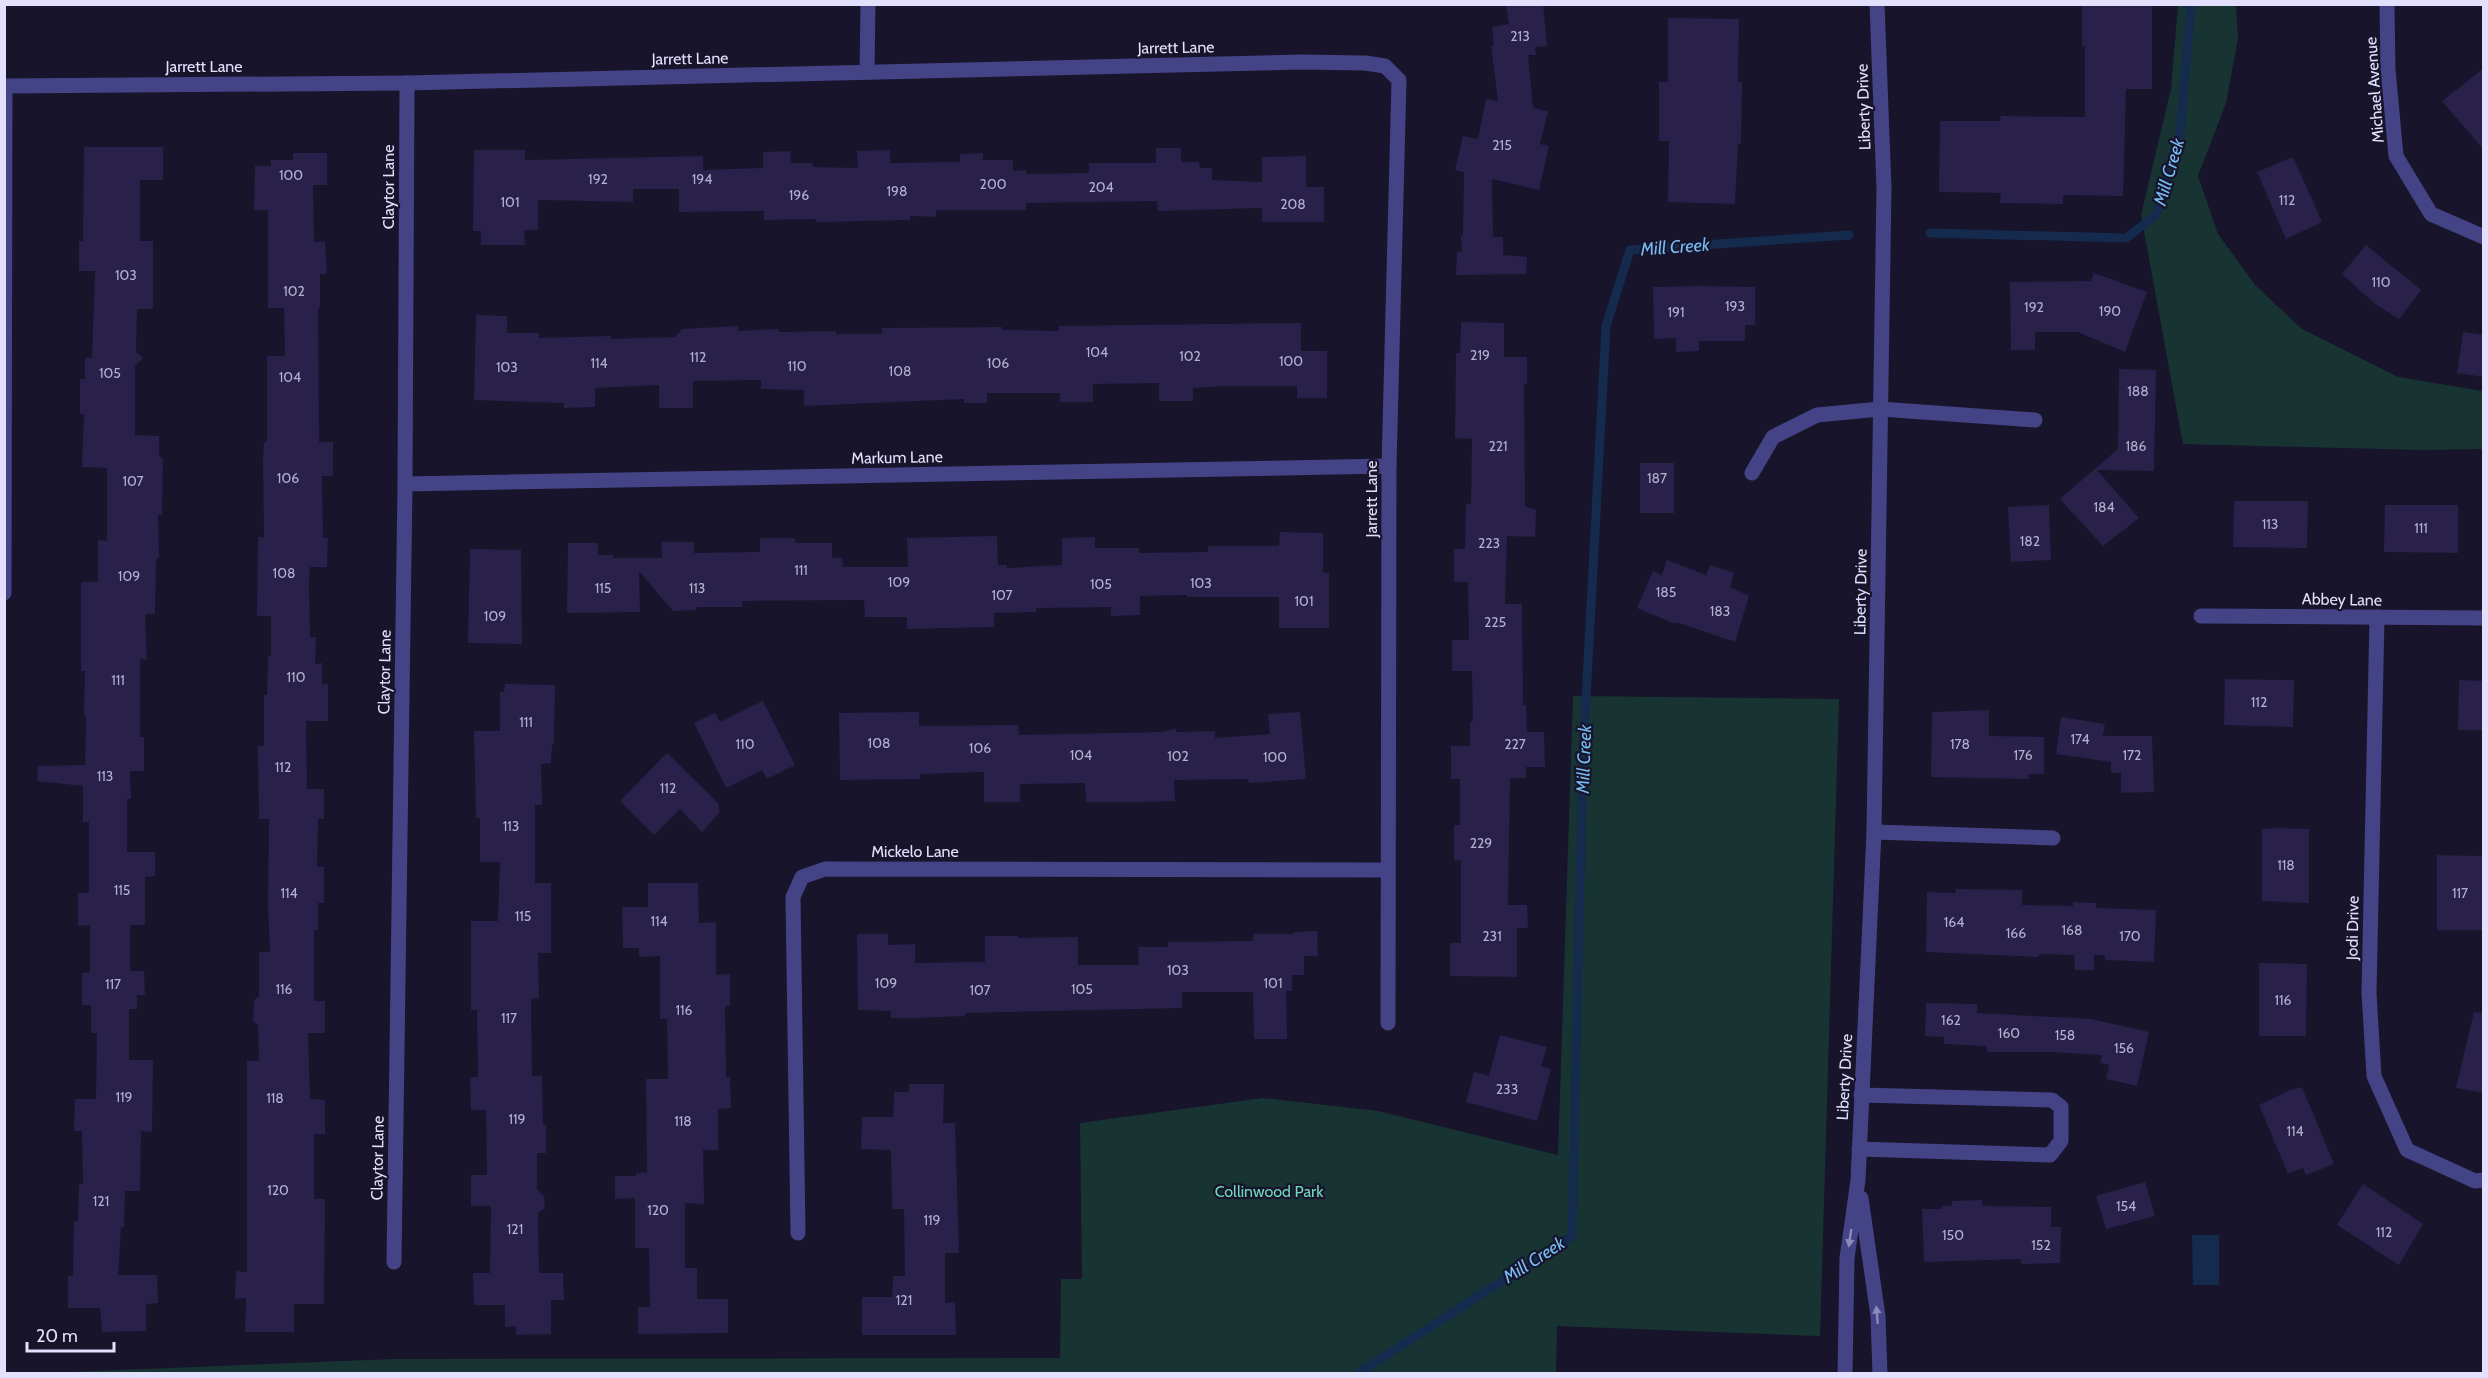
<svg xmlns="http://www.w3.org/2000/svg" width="2488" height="1378" font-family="Cabin,sans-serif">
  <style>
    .green { fill: #173433 }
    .water { fill: #142b4e }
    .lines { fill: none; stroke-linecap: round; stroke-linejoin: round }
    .stream { stroke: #142b4e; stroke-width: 9 }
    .building { fill: #29214a }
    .minor { stroke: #444386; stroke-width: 15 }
    .oneway { fill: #8b8abc }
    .labels { text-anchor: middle; stroke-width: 4.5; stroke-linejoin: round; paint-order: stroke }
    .number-label { font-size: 14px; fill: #b4b0d0 }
    .street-label { font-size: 16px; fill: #e2e0fd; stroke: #17142b }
    .park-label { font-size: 16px; fill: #70d9bc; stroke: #17142b }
    .water-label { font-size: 18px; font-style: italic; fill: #76bcf4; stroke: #17142b }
  </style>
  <rect width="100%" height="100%" fill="#17142b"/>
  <g class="green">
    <polygon points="2178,5 2236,5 2238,39 2226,103 2198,176 2218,234 2256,286 2302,329 2398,377 2483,391 2483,449 2422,450 2183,444 2141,215 2171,89"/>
    <polygon points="1573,696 1839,699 1820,1336 1557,1326 1556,1374 45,1373 394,1359 1060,1358 1061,1279 1082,1279 1080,1123 1263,1098 1378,1111 1558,1155"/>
  </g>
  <polygon class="water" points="2192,1235 2219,1235 2219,1285 2193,1285"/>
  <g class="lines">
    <g class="stream">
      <polyline points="1930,233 2126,238 2156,215 2180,135 2191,4"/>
      <polyline points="1357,1374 1572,1236 1583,755 1606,326 1630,250 1849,235"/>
    </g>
  </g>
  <g class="building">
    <polygon points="1506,4 1543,4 1547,46 1535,47 1536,55 1528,55 1533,108 1548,111 1540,144 1549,146 1539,190 1492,179 1493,237 1503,237 1503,255 1527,257 1526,274 1456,275 1457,251 1462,252 1461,236 1463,236 1464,172 1455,170 1463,136 1478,139 1486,99 1498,101 1491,46 1494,46 1492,27 1509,24"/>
    <polygon points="2082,4 2152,4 2152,89 2126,89 2123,196 2063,195 2063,204 2000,203 2001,193 1939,192 1940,121 2001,121 2000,116 2085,117 2085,46 2082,46"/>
    <polygon points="1668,18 1739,19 1738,82 1742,82 1741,144 1738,144 1735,204 1668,202 1669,141 1659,141 1659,82 1668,82"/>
    <polygon points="2484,68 2484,150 2442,101"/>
    <polygon points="84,147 163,147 163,180 140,180 140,241 153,241 153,309 137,309 136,352 143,358 135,366 135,435 159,436 159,456 163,459 162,515 158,515 159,557 156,559 155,614 145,614 147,660 140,659 140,737 144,737 144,771 130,771 131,799 127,799 127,852 155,852 155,876 145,877 145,925 130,925 130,971 144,971 145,995 137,995 137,1009 129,1009 129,1060 153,1060 152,1132 141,1131 140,1191 125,1191 124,1227 121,1227 118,1275 157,1275 158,1303 146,1304 146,1331 102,1332 100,1308 68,1308 68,1276 73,1276 74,1221 78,1221 79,1184 83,1184 82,1131 74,1131 75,1099 96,1099 97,1033 91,1033 91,1005 82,1005 82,973 90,972 90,925 78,926 78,893 89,893 89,822 83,822 83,786 37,781 38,766 85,765 86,715 84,715 85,671 81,671 81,582 98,582 98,540 107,541 107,468 82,467 84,414 80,414 80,379 85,379 85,358 92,358 95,271 79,271 79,241 83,241"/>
    <polygon points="1156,148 1181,148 1181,162 1199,162 1200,168 1212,168 1212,180 1262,182 1262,157 1306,156 1306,187 1324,187 1324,222 1262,222 1262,208 1158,211 1157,201 1026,203 1026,210 936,210 936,217 910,216 910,220 816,222 816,219 764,220 764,211 679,212 679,189 633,189 633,202 538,200 538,230 524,230 525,245 481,245 481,231 473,231 474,150 525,150 525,160 703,156 703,170 763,168 763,152 790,151 791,163 813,163 813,167 858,168 857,151 890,150 890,163 960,162 960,154 983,153 983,160 1013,160 1013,171 1026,170 1026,174 1089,173 1089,163 1156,163"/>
    <polygon points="293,153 327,153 327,185 313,185 314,242 325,242 327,274 320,274 320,308 318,308 319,442 333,442 333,476 322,476 323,538 328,538 327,567 310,567 309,584 310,637 316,637 315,664 322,663 322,684 328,684 328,721 306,721 307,789 324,789 324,819 318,819 317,867 324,867 324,903 318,903 318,930 314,930 314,1001 325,1001 325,1033 308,1033 310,1099 325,1100 325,1134 314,1134 314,1199 325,1199 324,1304 294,1304 294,1332 245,1332 246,1298 235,1299 236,1271 247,1272 247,1061 259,1061 258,1025 253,1022 254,1000 259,996 259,952 270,952 268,904 269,819 259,819 258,746 264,746 264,695 267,695 268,657 271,656 271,616 257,616 258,537 264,537 263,459 264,442 267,442 267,356 285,356 284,308 268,308 268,210 254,210 255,166 271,166 271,160 293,160"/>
    <polygon points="2293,157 2322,222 2286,239 2257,172"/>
    <polygon points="2366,245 2421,290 2399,319 2375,304 2342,274"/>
    <polygon points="2094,273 2147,292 2125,352 2078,332 2035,332 2035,350 2011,350 2010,282 2091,281"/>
    <polygon points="1698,286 1755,287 1755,325 1745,325 1745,341 1699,341 1699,351 1676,352 1676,338 1654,339 1653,287"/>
    <polygon points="476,315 507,316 507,333 539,333 539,338 611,336 611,339 675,337 682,329 738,326 738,331 778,329 779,332 836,331 836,334 882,334 882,328 1002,327 1002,330 1059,331 1059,326 1301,323 1301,351 1327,351 1327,398 1297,398 1297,386 1223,386 1193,388 1193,401 1159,401 1159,383 1093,384 1093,402 1060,402 1060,393 987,393 987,403 964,403 964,399 804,406 804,390 761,389 761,380 693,381 693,408 659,408 659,385 595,388 595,407 564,408 564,403 474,400"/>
    <polygon points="1461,322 1504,323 1504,357 1527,357 1527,384 1524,384 1525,506 1536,510 1535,537 1507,536 1505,604 1522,604 1523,705 1526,705 1527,732 1544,732 1545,767 1526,767 1526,778 1510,778 1508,905 1527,905 1528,928 1517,928 1517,977 1450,976 1450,943 1461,943 1461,860 1454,861 1454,825 1460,825 1460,779 1451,779 1451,746 1470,746 1470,722 1473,721 1472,671 1452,671 1452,640 1469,640 1468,582 1454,582 1454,549 1465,549 1466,504 1471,504 1472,439 1455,438 1456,353 1460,353"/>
    <polygon points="2463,332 2484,335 2484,377 2457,373"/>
    <polygon points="2119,369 2156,370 2154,471 2097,470 2139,518 2103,546 2060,499 2118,449"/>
    <rect x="1640" y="463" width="34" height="50"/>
    <polygon points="2234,501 2308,501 2307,548 2233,547"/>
    <polygon points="2049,505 2051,560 2011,562 2008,507"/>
    <polygon points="2385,505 2458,505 2458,553 2384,552"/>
    <polygon points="1280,532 1323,533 1323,572 1329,573 1329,628 1279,628 1279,597 1187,597 1187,595 1140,596 1140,615 1111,616 1111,607 1036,608 1036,612 994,613 994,627 907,629 907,617 865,617 864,600 742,601 742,607 697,607 695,610 673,611 639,571 640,612 567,613 568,543 598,543 598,555 613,555 613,558 662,558 661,542 694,542 694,553 760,552 760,538 795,538 795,543 832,543 832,558 842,558 843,567 908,567 907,538 997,536 998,565 1007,565 1007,568 1062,565 1062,538 1095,537 1095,548 1139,548 1139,553 1208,552 1208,546 1279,546"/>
    <polygon points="470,549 521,550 522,644 468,643"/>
    <polygon points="1667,560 1706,575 1710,565 1734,573 1730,587 1749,596 1735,642 1676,622 1675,624 1637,608 1653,571 1662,575"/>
    <polygon points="2225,679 2294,680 2293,727 2224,725"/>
    <polygon points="2459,680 2484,681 2484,730 2458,730"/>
    <polygon points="505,684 555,685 554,742 552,745 551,763 541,764 542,805 535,805 535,883 551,883 551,953 538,953 539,998 531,999 532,1076 542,1076 543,1125 546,1125 546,1153 537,1153 537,1189 544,1197 545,1208 538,1213 539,1273 563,1273 564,1300 551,1300 551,1334 516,1335 516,1326 505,1327 505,1305 474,1305 473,1273 490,1273 491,1206 471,1206 471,1175 487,1175 486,1110 471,1110 470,1077 478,1077 477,1010 471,1010 471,921 498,921 500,862 480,862 480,818 476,818 474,731 500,731 500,692 504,692"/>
    <polygon points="763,701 795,765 767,779 762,770 726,788 694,723 715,713 720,722"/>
    <polygon points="1989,710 1989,736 2044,737 2044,774 2028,774 2029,779 1931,777 1932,712"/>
    <polygon points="919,712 919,726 1018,725 1019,735 1161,732 1175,729 1177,732 1215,731 1215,738 1270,734 1268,714 1300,712 1306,779 1249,783 1248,779 1174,780 1175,801 1142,802 1086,802 1085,783 1020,784 1020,802 984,802 984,772 920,774 920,779 840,780 839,713"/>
    <polygon points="2061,717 2105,724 2103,736 2152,736 2154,792 2121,793 2121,773 2111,773 2111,762 2056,754"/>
    <polygon points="667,753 719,804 719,813 702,832 680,809 654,835 620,801"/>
    <polygon points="2279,828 2309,829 2309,903 2262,901 2262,829"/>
    <polygon points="2437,855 2484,856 2484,930 2437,930"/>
    <polygon points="648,883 698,883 699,923 716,922 716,975 730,974 730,1006 725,1006 726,1077 730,1077 731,1108 718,1109 718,1150 703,1150 704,1204 685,1203 685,1268 697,1268 697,1299 728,1299 728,1333 638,1334 638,1307 650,1307 649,1248 635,1248 635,1198 615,1199 615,1176 636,1176 636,1173 647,1172 646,1079 668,1079 667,1019 660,1019 660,956 639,957 639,948 623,948 622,907 648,907"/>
    <polygon points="1956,889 2022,890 2022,905 2073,906 2073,902 2096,903 2096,908 2156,910 2154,962 2105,960 2105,955 2094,955 2094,970 2075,970 2074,955 2039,954 2039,957 1926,952 1927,892 1955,893"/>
    <polygon points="1317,931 1318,956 1304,956 1304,975 1292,975 1292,991 1286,991 1287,1039 1254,1039 1253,992 1182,992 1182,1008 965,1013 965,1016 915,1018 891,1018 891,1011 858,1010 857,934 888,934 888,945 915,944 915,963 985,962 985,936 1018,936 1018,938 1078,937 1078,965 1139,965 1138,947 1168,947 1168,942 1253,941 1253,934 1294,934 1294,932"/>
    <polygon points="2259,963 2307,964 2306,1036 2259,1036"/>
    <polygon points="1926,1003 1977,1004 1977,1013 2091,1019 2149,1032 2137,1086 2106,1079 2109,1065 2100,1063 2102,1055 2051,1052 1987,1052 1987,1046 1944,1044 1944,1037 1925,1036"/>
    <polygon points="2474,1012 2484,1013 2484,1093 2456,1088"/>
    <polygon points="1500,1035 1547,1047 1541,1066 1551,1069 1537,1121 1466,1102 1474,1072 1489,1076"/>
    <polygon points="909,1084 944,1084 943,1123 955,1123 959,1253 945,1253 945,1303 955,1302 956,1335 862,1335 862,1297 892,1297 893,1276 905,1276 904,1209 892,1209 891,1150 861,1149 862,1117 893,1117 894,1092 909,1092"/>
    <polygon points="2302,1087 2334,1164 2306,1175 2303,1168 2288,1174 2259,1105 2290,1090"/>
    <polygon points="2145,1182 2155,1216 2106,1229 2096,1196"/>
    <polygon points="2363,1184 2423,1224 2399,1265 2337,1225"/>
    <polygon points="1982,1200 1982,1206 2051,1207 2051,1227 2061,1227 2060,1263 2021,1264 2021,1259 1924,1262 1922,1209 1942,1209 1942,1206 1952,1206 1952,1201"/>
  </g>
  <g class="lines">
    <g class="minor">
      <polyline points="2387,4 2388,69 2396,156 2431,214 2484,237"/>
      <polyline points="867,72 868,4"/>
      <polyline points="4,86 407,83 1302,62 1365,63 1385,66 1399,80 1389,466 1388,1023"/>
      <polyline points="1752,473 1773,437 1817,415 1880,409 2035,420"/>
      <polyline points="405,484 1389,466"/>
      <polyline points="4,593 5,86"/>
      <polyline points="2201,616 2484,618"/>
      <polyline points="2377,617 2369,993 2374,1076 2407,1150 2475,1181 2484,1180"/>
      <polyline points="1874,832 2053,838"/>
      <polyline points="1859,1149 2050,1155 2061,1141 2061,1107 2052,1100 1861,1095"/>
      <polyline points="1861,1198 1878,1316 1880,1374"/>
      <polyline points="798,1233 793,897 802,877 825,869 1387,870"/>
      <polyline points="394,1262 405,484 407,83"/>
      <polyline points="1845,1374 1847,1258 1858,1180 1874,832 1884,188 1877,4"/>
    </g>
  </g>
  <defs><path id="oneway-solid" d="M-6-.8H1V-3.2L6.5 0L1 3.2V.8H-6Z" transform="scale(1.5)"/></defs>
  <g class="oneway">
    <use href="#oneway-solid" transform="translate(1850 1238) rotate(98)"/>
    <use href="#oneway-solid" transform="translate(1877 1315) rotate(-95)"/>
  </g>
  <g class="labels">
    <g class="number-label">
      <text x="1520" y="41">213</text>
      <text x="1502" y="150">215</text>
      <text x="291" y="180">100</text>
      <text x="598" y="184">192</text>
      <text x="702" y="184">194</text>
      <text x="993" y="189">200</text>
      <text x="1101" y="192">204</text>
      <text x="897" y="196">198</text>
      <text x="799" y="200">196</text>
      <text x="2287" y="205">112</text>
      <text x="510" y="207">101</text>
      <text x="1293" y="209">208</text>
      <text x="126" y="280">103</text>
      <text x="2381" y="287">110</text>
      <text x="294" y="296">102</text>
      <text x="1735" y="311">193</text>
      <text x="2034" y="312">192</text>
      <text x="2110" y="316">190</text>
      <text x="1676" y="317">191</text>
      <text x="1097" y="357">104</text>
      <text x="1480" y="360">219</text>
      <text x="1190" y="361">102</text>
      <text x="698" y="362">112</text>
      <text x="1291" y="366">100</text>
      <text x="599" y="368">114</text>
      <text x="998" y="368">106</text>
      <text x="797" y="371">110</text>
      <text x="507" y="372">103</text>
      <text x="900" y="376">108</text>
      <text x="110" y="378">105</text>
      <text x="290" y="382">104</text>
      <text x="2138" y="396">188</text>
      <text x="1498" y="451">221</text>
      <text x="2136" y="451">186</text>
      <text x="288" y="483">106</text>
      <text x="1657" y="483">187</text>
      <text x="133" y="486">107</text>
      <text x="2104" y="512">184</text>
      <text x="2270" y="529">113</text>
      <text x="2421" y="533">111</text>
      <text x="2030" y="546">182</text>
      <text x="1489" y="548">223</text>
      <text x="801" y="575">111</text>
      <text x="284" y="578">108</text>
      <text x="129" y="581">109</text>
      <text x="899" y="587">109</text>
      <text x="1201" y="588">103</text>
      <text x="1101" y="589">105</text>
      <text x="603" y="593">115</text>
      <text x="697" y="593">113</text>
      <text x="1666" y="597">185</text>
      <text x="1002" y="600">107</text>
      <text x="1304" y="606">101</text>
      <text x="1720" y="616">183</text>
      <text x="495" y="621">109</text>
      <text x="1495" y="627">225</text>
      <text x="296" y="682">110</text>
      <text x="118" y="685">111</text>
      <text x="2259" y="707">112</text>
      <text x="526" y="727">111</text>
      <text x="2080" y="744">174</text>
      <text x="879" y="748">108</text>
      <text x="745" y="749">110</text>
      <text x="1515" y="749">227</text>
      <text x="1960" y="749">178</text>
      <text x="980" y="753">106</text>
      <text x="1081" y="760">104</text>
      <text x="2023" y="760">176</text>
      <text x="2132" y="760">172</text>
      <text x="1178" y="761">102</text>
      <text x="1275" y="762">100</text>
      <text x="283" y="772">112</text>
      <text x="105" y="781">113</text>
      <text x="668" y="793">112</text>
      <text x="511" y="831">113</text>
      <text x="1481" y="848">229</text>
      <text x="2286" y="870">118</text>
      <text x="122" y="895">115</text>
      <text x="289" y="898">114</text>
      <text x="2460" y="898">117</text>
      <text x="523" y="921">115</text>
      <text x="659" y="926">114</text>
      <text x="1954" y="927">164</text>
      <text x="2072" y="935">168</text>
      <text x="2016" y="938">166</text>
      <text x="1492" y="941">231</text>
      <text x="2130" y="941">170</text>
      <text x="1178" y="975">103</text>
      <text x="886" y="988">109</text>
      <text x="1273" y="988">101</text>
      <text x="113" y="989">117</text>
      <text x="284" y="994">116</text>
      <text x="1082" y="994">105</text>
      <text x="980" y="995">107</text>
      <text x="2283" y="1005">116</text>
      <text x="684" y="1015">116</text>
      <text x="509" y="1023">117</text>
      <text x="1951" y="1025">162</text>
      <text x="2009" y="1038">160</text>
      <text x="2065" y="1040">158</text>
      <text x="2124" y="1053">156</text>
      <text x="1507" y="1094">233</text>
      <text x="124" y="1102">119</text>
      <text x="275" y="1103">118</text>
      <text x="517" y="1124">119</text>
      <text x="683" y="1126">118</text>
      <text x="2295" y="1136">114</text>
      <text x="278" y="1195">120</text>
      <text x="101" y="1206">121</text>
      <text x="2126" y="1211">154</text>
      <text x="658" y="1215">120</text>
      <text x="932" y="1225">119</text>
      <text x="515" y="1234">121</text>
      <text x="2384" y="1237">112</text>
      <text x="1953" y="1240">150</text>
      <text x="2041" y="1250">152</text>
      <text x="904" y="1305">121</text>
    </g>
    <g class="street-label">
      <text transform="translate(1176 47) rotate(-1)" y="6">Jarrett Lane</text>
      <text transform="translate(690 58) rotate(-1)" y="6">Jarrett Lane</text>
      <text x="204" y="72">Jarrett Lane</text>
      <text transform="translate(2374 90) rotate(-94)" y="6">Michael Avenue</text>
      <text transform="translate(1863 107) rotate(-92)" y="6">Liberty Drive</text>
      <text transform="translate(388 187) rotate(-90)" y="6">Claytor Lane</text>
      <text transform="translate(897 457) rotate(-1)" y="6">Markum Lane</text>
      <text transform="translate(1371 499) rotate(-90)" y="6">Jarrett Lane</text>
      <text transform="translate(1860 592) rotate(-89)" y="6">Liberty Drive</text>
      <text transform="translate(2342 599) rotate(1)" y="6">Abbey Lane</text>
      <text transform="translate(384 672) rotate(-89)" y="6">Claytor Lane</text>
      <text x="915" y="857">Mickelo Lane</text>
      <text transform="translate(2352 928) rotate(-89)" y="6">Jodi Drive</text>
      <text transform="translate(1844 1077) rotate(-87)" y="6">Liberty Drive</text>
      <text transform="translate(377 1158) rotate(-89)" y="6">Claytor Lane</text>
    </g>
    <g class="park-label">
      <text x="1269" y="1197">Collinwood Park</text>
    </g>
    <g class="water-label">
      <text transform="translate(2169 172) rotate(-74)" y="6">Mill Creek</text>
      <text transform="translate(1675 247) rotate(-4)" y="6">Mill Creek</text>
      <text transform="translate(1584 759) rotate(-88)" y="6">Mill Creek</text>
      <text transform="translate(1534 1260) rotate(-33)" y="6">Mill Creek</text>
    </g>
  </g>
  <rect width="2488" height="1378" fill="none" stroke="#e2e0fd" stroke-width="12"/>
  <path d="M27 1342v9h87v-9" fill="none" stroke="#e2e0fd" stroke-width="3"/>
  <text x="36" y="1342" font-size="18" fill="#e2e0fd" stroke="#17142b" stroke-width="4.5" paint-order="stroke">20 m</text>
</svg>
